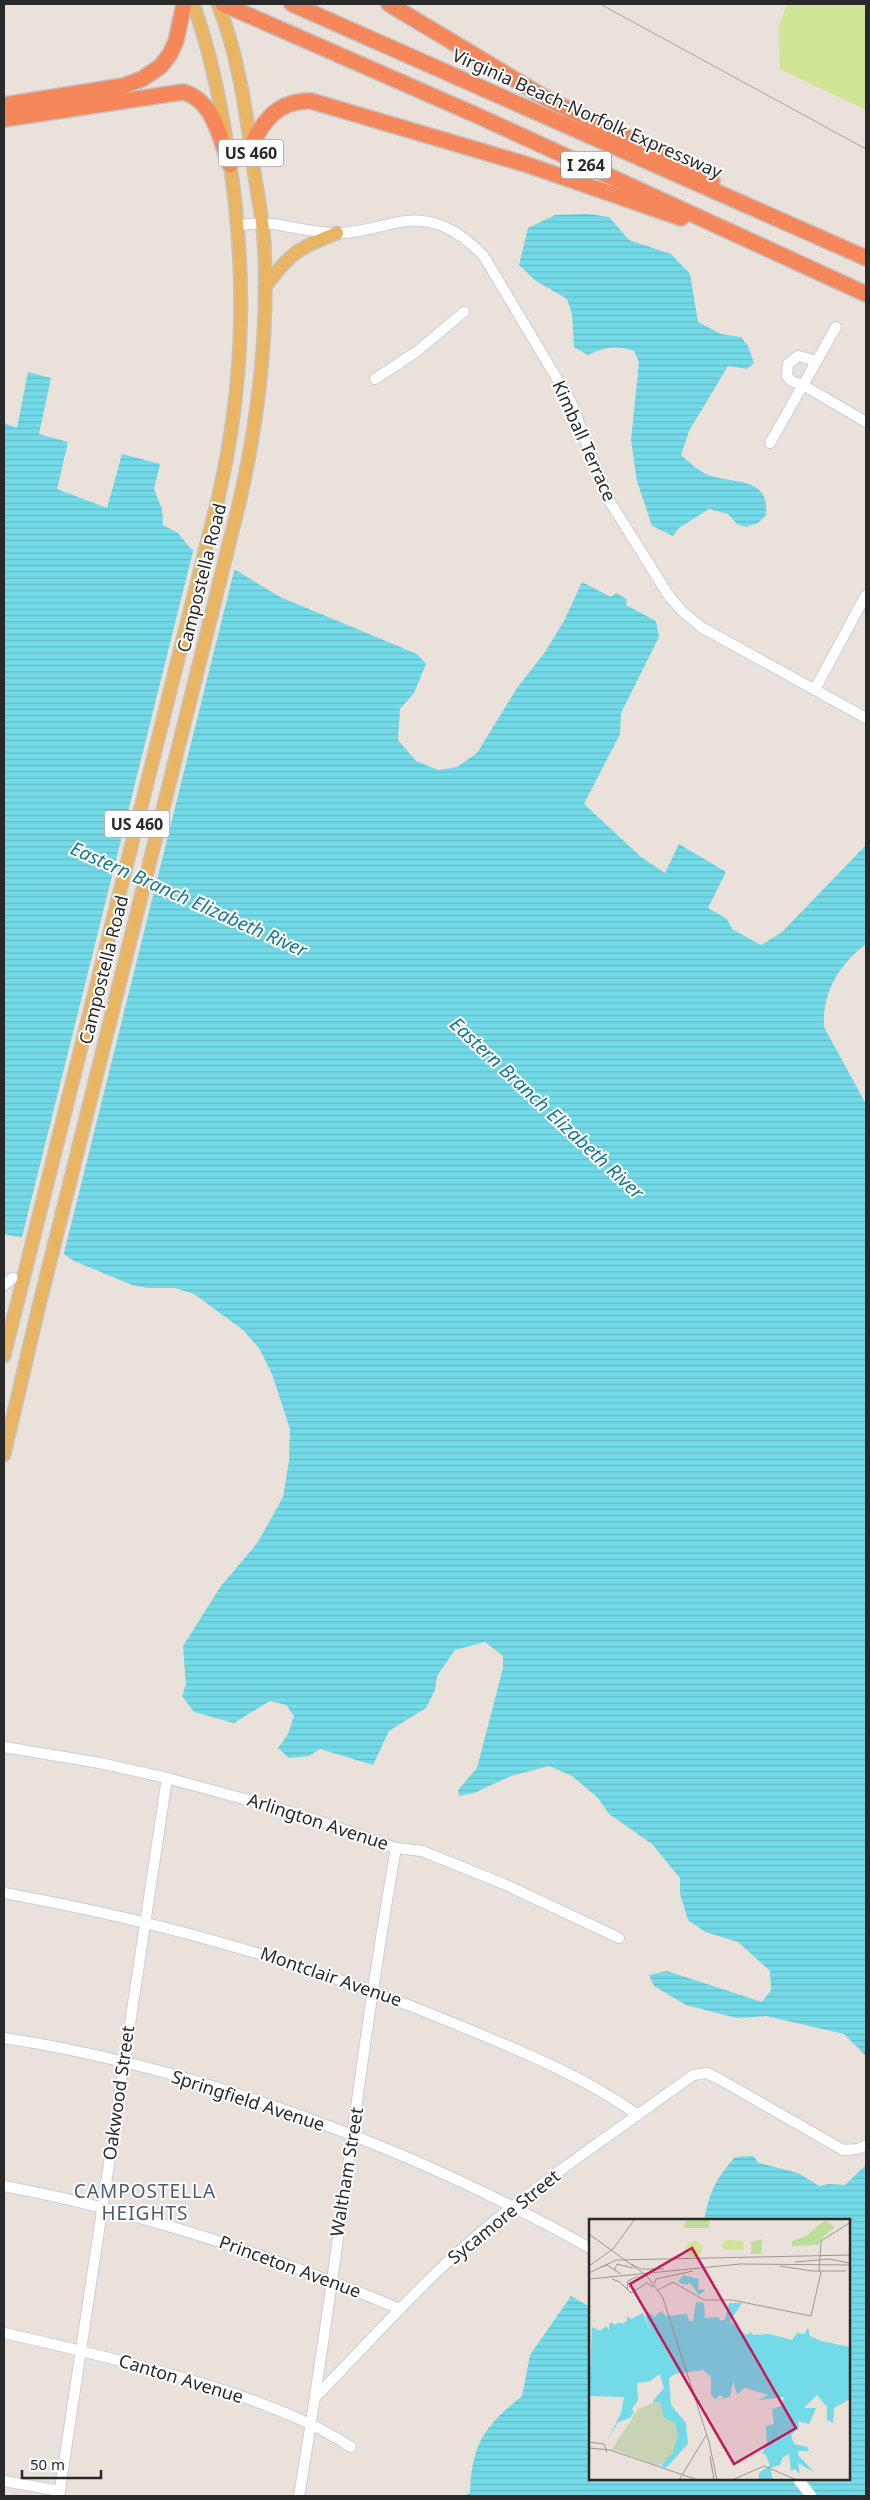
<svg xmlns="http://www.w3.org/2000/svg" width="870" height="2500" font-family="'Noto Sans',sans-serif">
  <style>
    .pitch { fill: #d0e596 }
    .water { fill: url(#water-rules) }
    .pier { fill: #eae1db }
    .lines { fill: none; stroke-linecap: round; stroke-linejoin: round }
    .minor-casing { stroke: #c9cfda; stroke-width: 12 }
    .major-casing { stroke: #c3c3c3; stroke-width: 15 }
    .highway-casing { stroke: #c3c3c3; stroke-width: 18 }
    .minor { stroke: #fff; stroke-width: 10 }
    .major { stroke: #e9b562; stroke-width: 12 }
    .highway { stroke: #f5875b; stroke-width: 15 }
    .tram { stroke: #9ea4b2; stroke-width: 1 }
    .labels { text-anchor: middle; stroke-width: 4; stroke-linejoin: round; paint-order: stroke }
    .shield { fill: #fff; stroke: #696969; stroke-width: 1 }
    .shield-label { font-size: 16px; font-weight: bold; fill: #292929 }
    .street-label { font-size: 18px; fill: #292929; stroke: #fff }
    .water-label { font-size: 19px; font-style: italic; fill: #147991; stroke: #fff }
    .neighbourhood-label { font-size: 19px; letter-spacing: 1px; fill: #4c5a77; stroke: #fff }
    .inset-road { fill: none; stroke: #9d9794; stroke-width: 1 }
    .view { fill: #c2185b; fill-opacity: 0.15; stroke: #c2185b; stroke-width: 2.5 }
    .inset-edge { fill: none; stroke: #292929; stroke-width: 2.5 }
  </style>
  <defs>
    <pattern id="water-rules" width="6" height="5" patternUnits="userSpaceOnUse" patternTransform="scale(1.25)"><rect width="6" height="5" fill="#73dae8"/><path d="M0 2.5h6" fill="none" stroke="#64bbc7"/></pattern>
  </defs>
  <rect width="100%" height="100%" fill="#eae1db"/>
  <polygon class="pitch" points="787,4 866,4 866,110 780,69 779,26"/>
  <g class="water">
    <path d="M588,214L609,217L629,240L671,254L690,274L698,322L721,334L741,337L748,346L754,363L747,369L728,366L689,431L681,455C688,461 697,470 706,474C730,485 770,474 766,515L758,523L746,527L737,524L728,514L709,509L679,528L673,536L652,526L637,481L631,440L639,362L634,351C617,345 604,347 588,355L574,347L572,314L567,299L536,281L519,265L528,228L555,215Z"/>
    <path d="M28,372L51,378L39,434L68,442L57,489L107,508L122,454L160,464L154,489L162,509L163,525L178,533L190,548L239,572L280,597L417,654L426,664L414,693L400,709L398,740L416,761L438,770L457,767L477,753L517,688L545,652L564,621L582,582L611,597L616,593L627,599L626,605L656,621L659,637L621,713L620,734L584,804L641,857L665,873L679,844L726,872L708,908L727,919L732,929L761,945L782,932L866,845V944C839,965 822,992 824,1027L866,1104V2056L844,2034L766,2016L737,2018L686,2005L654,1986L649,1975L667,1971L762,2002L771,1990L770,1971L738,1942L705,1932L688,1920L680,1894V1878L652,1844L609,1814L598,1798L572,1776L549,1766L511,1776L474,1793L459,1796L458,1790L477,1768L503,1668V1656L485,1642L455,1650L437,1676L435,1690L426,1708L389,1731L373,1765L320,1749L309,1756L289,1758L278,1748L288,1734L294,1716L286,1705L270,1701L234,1723L194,1712L182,1696L186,1684L183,1646L221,1586L258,1542L283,1497L289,1461L290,1429L272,1374L259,1348L243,1330L194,1294L175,1288H148L132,1285L74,1261L48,1243L4,1234V423L17,428Z"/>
    <path d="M753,2156L759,2163L798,2173L819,2186L829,2184L845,2185L866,2165V2496H463L470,2493C472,2443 484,2427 522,2396L530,2355L571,2296L590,2307V2479H849V2220H704C711,2189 714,2182 735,2157Z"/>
  </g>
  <polygon class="pier" points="194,547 235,567 63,1257 47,1246 21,1241"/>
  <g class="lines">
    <g class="minor-casing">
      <g id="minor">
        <path d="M237,225C251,224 265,222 279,225C298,228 316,233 336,233C357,234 378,226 399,222C434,215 460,232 483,255L571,402L607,497L669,596L682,611L701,627L866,718"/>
        <polyline points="814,364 810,359 798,356 788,364 787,376 791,381 803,385 866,422"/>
        <polyline points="375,379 416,352 464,312"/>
        <polyline points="770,443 836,327"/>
        <polyline points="815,689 866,595"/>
        <polyline points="4,1285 13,1278"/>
        <polyline points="4,1747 100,1763 167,1778 299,1814 396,1848 422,1851 504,1884 619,1938"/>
        <path d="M4,1893C165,1922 319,1966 470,2030C528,2054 586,2078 638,2115"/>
        <path d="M4,2038C201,2068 417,2150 590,2248"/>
        <path d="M4,2186C142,2212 271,2255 400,2309"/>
        <path d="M4,2333C80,2350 155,2368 229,2392C272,2407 313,2422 351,2447"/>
        <path d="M316,2396C372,2340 424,2279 486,2228C552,2173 624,2126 693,2075L707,2073L721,2080L843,2150L858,2149L866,2145"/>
        <polyline points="798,2479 811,2496"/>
        <polyline points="4,2481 60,2491"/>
        <polyline points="59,2496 167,1778"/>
        <path d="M299,2496C336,2281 358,2063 396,1848"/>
      </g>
    </g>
    <g class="major-casing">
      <g id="major">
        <path d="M265,287C290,253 298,248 337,233"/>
        <path d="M4,1356L218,499C246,379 247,265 227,144C219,97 210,49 193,4"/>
        <path d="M4,1455L38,1310L239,504C259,417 269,330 264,241C262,213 255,183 252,155C245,104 237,52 218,4"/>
      </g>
    </g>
    <g class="highway-casing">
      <g id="highway">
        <polyline points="223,4 476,115 866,294"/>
        <polyline points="292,4 866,258"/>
        <polyline points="389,4 549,100 671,158 712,181"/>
        <polyline points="4,105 123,86 142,79 161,66 170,54 176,41 184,4"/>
        <path d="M4,119L183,92C214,100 220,139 230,165"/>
        <path d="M250,147C264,120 278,100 311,101L525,164L681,218"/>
      </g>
    </g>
    <use href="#minor" class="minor"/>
    <use href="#major" class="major"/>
    <use href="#highway" class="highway"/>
    <polyline class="tram" points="600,4 866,149"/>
  </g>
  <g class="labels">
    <g class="shield">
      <rect x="218.5" y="139.5" width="65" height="27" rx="4"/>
      <rect x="561" y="151.5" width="50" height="27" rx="4"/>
      <rect x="104.5" y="810.5" width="65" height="27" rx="4"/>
    </g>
    <g class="shield-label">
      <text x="251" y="159">US 460</text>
      <text x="586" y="171">I 264</text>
      <text x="137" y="830">US 460</text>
    </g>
    <g class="street-label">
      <text transform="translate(587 114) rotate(24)" y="6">Virginia Beach-Norfolk Expressway</text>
      <text transform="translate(584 441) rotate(66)" y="6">Kimball Terrace</text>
      <text transform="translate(202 578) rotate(-76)" y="6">Campostella Road</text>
      <text transform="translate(104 970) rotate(-76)" y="6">Campostella Road</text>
      <text transform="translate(318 1822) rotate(18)" y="6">Arlington Avenue</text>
      <text transform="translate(331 1977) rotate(19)" y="6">Montclair Avenue</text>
      <text transform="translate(119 2093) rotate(-82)" y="6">Oakwood Street</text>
      <text transform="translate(248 2101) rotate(18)" y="6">Springfield Avenue</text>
      <text transform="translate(347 2172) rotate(-81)" y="6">Waltham Street</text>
      <text transform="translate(504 2217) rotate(-39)" y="6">Sycamore Street</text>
      <text transform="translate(290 2267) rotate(20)" y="6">Princeton Avenue</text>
      <text transform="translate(181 2379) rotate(17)" y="6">Canton Avenue</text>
    </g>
    <g class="water-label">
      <text transform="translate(189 899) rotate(24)" y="7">Eastern Branch Elizabeth River</text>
      <text transform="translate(547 1108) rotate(43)" y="7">Eastern Branch Elizabeth River</text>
    </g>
    <g class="neighbourhood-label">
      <text x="145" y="2198">CAMPOSTELLA<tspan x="145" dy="22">HEIGHTS</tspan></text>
    </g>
  </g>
  <g transform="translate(589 2219)">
    <rect width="261" height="261" fill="#eae1db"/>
    <path d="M97,0H120V9H95ZM236,1L246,8L236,16L229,26L203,27V22L217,17ZM173,20L172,35H162V23Z" fill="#bcde9a"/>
    <path d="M76,179L89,206L90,220L84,236L69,247L23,230L49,190Z" fill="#c8d3b3"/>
    <path d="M137,21L154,22L155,31H135L133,25ZM97 30a8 8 0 1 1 16 0a8 8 0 1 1-16 0Z" fill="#d0e596"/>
    <path d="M94,56L110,60L109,70L117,71L110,76L101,64L97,66L89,63ZM107,83L115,84L116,99L129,98L132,102L136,100L140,84H153L141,102L157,116L162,113L164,116L180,115L203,121L208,114L216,115L219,108L221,117L232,122L261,128V180L245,189L244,204L238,201V188L228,176L215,189H227L222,201L220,205L209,202L210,208L202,216L205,225L218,228L220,232H210L209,236L225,253L209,244L211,255L206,250L202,252L200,235L194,238L191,246L181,249L184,261H170V254L181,246L176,235H173L178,225L177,207L185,205L183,190L192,187L195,178L170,181L179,176L156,169L148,175L144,163L141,177L135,180L132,176L126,180L122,176V158L114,151L86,155L80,159L82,186L97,204L99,225L77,249L72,247L74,244L84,233L89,217L86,204L75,198L71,183H63L75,169L71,155L61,162L48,164L49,181L43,190L45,193L41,199L29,203L18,222L32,194L35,178L0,177L3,108L11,112L17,107L20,111V105L23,103L25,106L31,103L33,105L38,102V97L42,100L54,94L61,113L56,96L60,95L58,91L65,98L72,92L77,97L98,95L100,102H104Z" fill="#73dae8"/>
    <path class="inset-road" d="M0,15L58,57L74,79L120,223L128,261M206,43L240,40L260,44M42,45L52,50H75M0,47L24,30L46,0M191,47L223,52H257M12,48L18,46L32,55M25,52L28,45L44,49M230,53L232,22L262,3M0,54L27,41L262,36M0,60L151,45L262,46M23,60L31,63L42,74L58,64L64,68M65,65L67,60L104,52M38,71L39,62L49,57M69,71L84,63L115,81H143L222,97L232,53M0,223L15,225L18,233M0,229L21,231L109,261M121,237L125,261M90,261L118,215M143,261L175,247L208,261"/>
    <path class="view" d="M103,29L207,209L145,245L41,65Z"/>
    <rect width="261" height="261" class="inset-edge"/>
  </g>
  <rect width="870" height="2500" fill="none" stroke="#292929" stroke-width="10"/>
  <path d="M22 2470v8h79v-8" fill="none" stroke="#292929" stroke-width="2.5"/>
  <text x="30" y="2470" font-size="15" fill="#292929" stroke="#ffffff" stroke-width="4" paint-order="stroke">50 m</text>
</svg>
